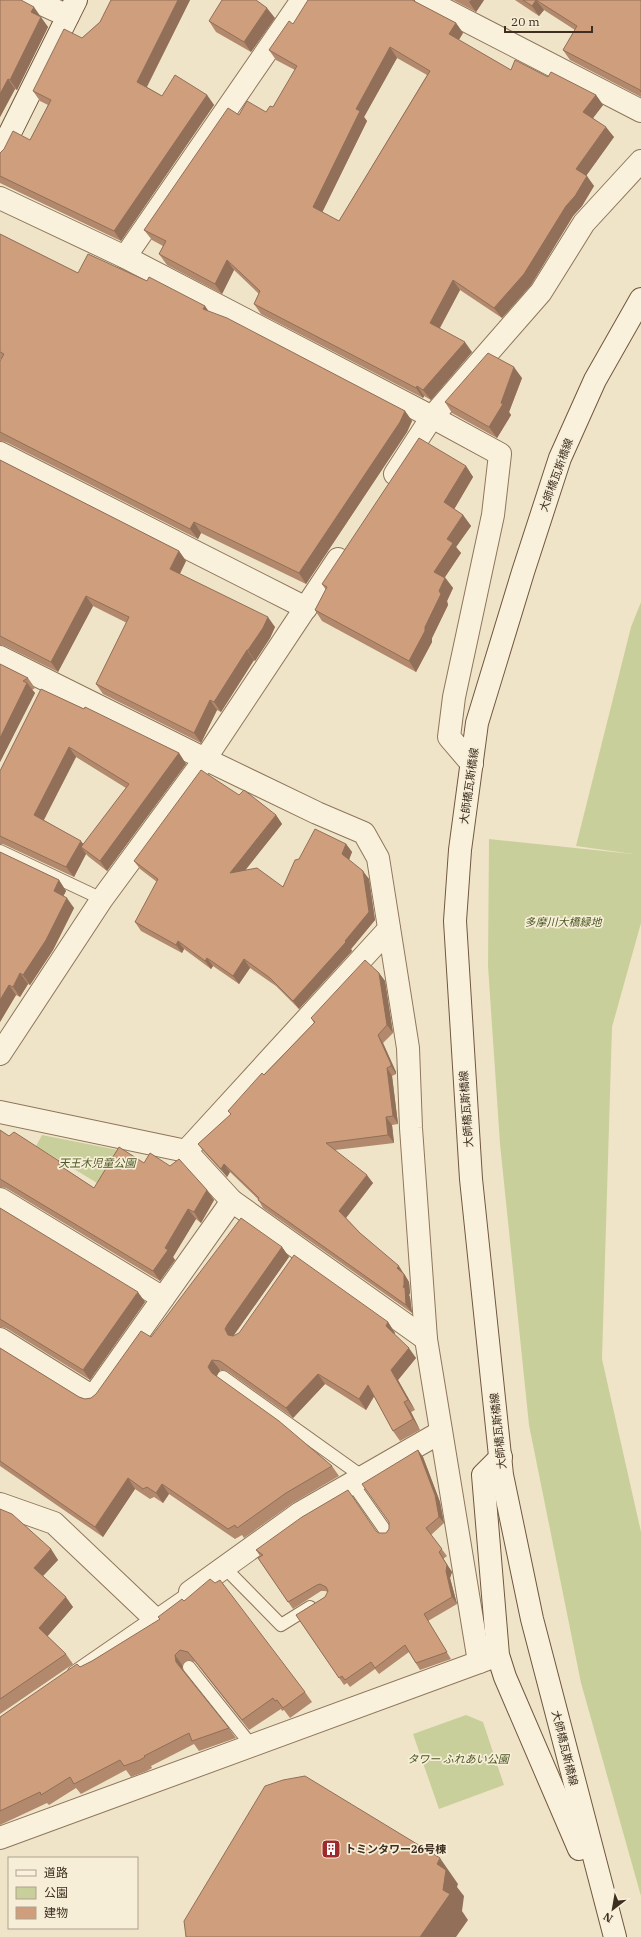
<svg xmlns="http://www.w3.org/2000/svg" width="641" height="1937" font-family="'IBM Plex Serif','Noto Sans JP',serif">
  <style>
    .green { fill: #c9cf9b }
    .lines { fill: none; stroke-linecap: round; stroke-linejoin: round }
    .lane-casing { stroke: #8d765c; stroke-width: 14 }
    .street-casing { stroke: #8d765c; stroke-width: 24 }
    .secondary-casing { stroke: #6f573f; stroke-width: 24 }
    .lane { stroke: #faf1dc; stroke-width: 12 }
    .street { stroke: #faf1dc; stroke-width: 22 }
    .secondary { stroke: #faf1dc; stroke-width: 22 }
    .wall { fill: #b2896c; fill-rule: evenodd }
    .shaded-wall { fill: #916f58 }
    .building { fill: #cf9f7d; stroke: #916f58; fill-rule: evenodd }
    .labels { text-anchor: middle; stroke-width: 3.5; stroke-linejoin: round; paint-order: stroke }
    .street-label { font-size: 11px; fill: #3d2e20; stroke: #f7eed8 }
    .park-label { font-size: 11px; font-style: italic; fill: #4d5a26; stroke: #f7eed8 }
    .poi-label { font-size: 11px; font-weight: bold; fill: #3d2e20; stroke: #f7eed8; text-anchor: start }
  </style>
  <rect width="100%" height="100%" fill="#f0e4c8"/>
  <g class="green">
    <polygon points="641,602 641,923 612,1027 602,1359 641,1532 641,1896 581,1683 529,1425 500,1144 488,966 489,839 633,854 576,846 631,627"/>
    <polygon points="42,1135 123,1151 102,1186 36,1146"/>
    <polygon points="466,1715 483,1722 504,1785 439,1809 413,1734"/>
  </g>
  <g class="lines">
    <g class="lane-casing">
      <g id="lane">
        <polyline points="0,851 102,899"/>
        <polyline points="223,1377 363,1477"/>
        <polyline points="352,1483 387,1533"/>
        <polyline points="224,1567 281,1625 310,1607"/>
        <polyline points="189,1667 252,1746"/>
        <polyline points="74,1672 190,1592"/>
      </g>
    </g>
    <g class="street-casing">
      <g id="street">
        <polyline points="33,0 68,16"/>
        <polyline points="426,0 641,111"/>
        <polyline points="0,198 125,257 432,417 500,454 493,515 454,697 449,737 472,764"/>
        <polyline points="125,257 302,0"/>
        <polyline points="0,453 306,608"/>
        <polyline points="395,474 432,417 541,292 584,223 641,161"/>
        <polyline points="0,657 205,759 317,813 364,833 378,858 408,1048 411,1128 426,1339 479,1662"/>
        <polyline points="0,1054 102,899 205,759 338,559"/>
        <polyline points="0,1112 186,1151 232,1201 426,1339"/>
        <polyline points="186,1151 389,929"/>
        <polyline points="0,1199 163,1298"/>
        <polyline points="0,1339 93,1397 232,1201"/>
        <polyline points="0,1504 54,1523 154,1618"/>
        <polyline points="190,1592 300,1513 441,1432"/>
        <polyline points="0,1838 493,1657"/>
      </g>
    </g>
    <g class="secondary-casing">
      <g id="secondary">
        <polyline points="0,153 76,0"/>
        <polyline points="501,1457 483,1475 498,1655 505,1677 579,1849"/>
        <polyline points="615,1937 532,1619 502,1475 471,1179 455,921 460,850 477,723 523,572 560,458 595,380 641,299"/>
      </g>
    </g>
    <use href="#lane" class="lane"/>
    <use href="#street" class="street"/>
    <use href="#secondary" class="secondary"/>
  </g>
  <g class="wall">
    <polygon points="0,0 40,17 48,27 17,90 15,89 0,117"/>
    <polygon points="111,0 190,0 147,87 162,96 207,95 214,105 121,241 0,183 0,153 30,140 48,105 40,101 33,91 82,38 100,22"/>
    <path d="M414,0V1L456,23L463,33L459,40L511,70L548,77L596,95L603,105L593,118L614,137L586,176L594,186L582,206L573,216L531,285L502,318L460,290L440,328L472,352L431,400L424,396L423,398L261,314L254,304L259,294L234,270L222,294L167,265L159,254L163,246L152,240L144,230L239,115L266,112L273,107L295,70L276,60L269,50L293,24ZM397,58L427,75L339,221L322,212L367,121L364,117Z"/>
    <polygon points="453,0 484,0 476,12"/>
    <polygon points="515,0 641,0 641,97 570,60 563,50 575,30 544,10 539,16"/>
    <polygon points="275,18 251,52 216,32 209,21"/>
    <polygon points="0,234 78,273 147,281 205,306 208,311 405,411 412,421 407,432 306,584 201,533 198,539 6,442 0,441 0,361 1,359 0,359"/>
    <polygon points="522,378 509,412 511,415 497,438 452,413 445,402"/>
    <polygon points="0,460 179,551 186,561 180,574 275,627 270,638 255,661 254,660 221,712 217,710 201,743 103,694 96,684 127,623 93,606 58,672 5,646 0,645"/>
    <polygon points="466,466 473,477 454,509 463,515 471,526 456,547 461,553 445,577 453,588 447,601 448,605 432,638 432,642 416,672 322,621 315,610 326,590 322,584"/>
    <polygon points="0,664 28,678 35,688 32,690 35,693 0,762"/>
    <path d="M41,689L179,753L186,764L107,871L89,857L86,854L74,877L3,844H0V771ZM76,757L126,788L84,844L44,820Z"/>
    <polygon points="239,795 276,815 282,824 245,870 283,887 299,859 346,844 352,852 349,860 369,879 375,920 351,949 352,951 299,1009 276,986 250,968 239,984 213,966 211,969 184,949 182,953 141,931 135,922 157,882 140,869 134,861"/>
    <polygon points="0,852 59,880 66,891 63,896 74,908 53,950 30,985 28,984 20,997 16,995 0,1022"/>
    <polygon points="379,973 385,981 393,1033 383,1043 396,1072 396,1074 392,1076 398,1124 392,1125 394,1143 335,1150 373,1183 346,1218 360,1233 405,1275 409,1282 410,1293 409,1295 410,1297 412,1313 263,1208 258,1199 230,1172 227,1177 204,1152 198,1144 231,1115 228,1111 314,1023 311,1018"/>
    <polygon points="0,1130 9,1136 59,1161 65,1169 94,1188 144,1163 207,1190 214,1200 201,1223 196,1219 173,1257 175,1260 160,1281 6,1188 0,1187"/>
    <polygon points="0,1208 145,1302 90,1380 6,1328 0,1327"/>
    <polygon points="282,1247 289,1257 233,1336 388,1322 395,1333 394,1334 416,1358 398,1380 415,1410 411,1412 420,1430 400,1441 393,1431 374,1396 366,1410 325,1384 293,1418 227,1371 220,1370 216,1376 332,1466 339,1476 293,1503 244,1538 242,1535 235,1539 169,1494 163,1503 154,1497 150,1499 135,1489 103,1537 0,1466 0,1348 79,1397 85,1399 91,1398 96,1394 151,1337"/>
    <polygon points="418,1450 423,1457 440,1502 444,1523 431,1535 447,1556 443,1559 452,1572 450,1578 457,1604 428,1621 451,1659 420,1670 409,1652 379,1674 375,1669 350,1687 347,1683 344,1685 296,1615 325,1597 328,1592 325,1591 321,1591 293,1609 258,1558 260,1556 256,1550 376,1531 379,1533 386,1533 389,1529"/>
    <polygon points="0,1509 51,1549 58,1560 43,1576 73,1607 47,1636 66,1654 73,1664 0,1714"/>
    <polygon points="184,1601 305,1692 312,1702 290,1718 284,1710 282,1711 281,1709 249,1730 195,1662 188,1660 182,1665 183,1670 229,1728 236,1738 199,1751 194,1744 151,1766 152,1768 147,1771 131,1777 126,1770 81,1794 76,1788 49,1805 47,1803 0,1825 0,1717 80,1667 92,1661 160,1620"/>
  </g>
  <g class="shaded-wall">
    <polygon points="178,0 190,0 144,92 137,82"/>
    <polygon points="471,0 484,0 476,12 469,2"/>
    <polygon points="536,0 544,10 539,16 532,6"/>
    <polygon points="34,7 41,17 31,12"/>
    <polygon points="267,8 275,18 251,52 244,42"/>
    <polygon points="41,17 48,27 17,90 10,80"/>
    <polygon points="456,23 463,33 456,44 449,34"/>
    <polygon points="390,47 397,58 364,117 367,121 320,217 313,207 356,109"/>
    <polygon points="8,79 15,89 0,117 0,94"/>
    <polygon points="207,95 214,105 121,241 114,231"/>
    <polygon points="596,95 603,105 590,122 583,112"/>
    <polygon points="606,127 614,137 583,180 576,169"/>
    <polygon points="587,176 594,186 582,206 573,216 531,285 502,318 494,308"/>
    <polygon points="227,260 234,270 222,294 215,284"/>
    <polygon points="453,280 460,290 437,333 430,323"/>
    <polygon points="205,306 212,316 203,309"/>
    <polygon points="465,342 472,352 431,400 423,390"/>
    <polygon points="514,367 522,378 509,412 511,415 497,438 489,427 501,403"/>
    <polygon points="417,386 424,396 423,398 416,388"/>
    <polygon points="405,411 412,421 407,432 306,584 299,573"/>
    <polygon points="466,466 473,477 452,513 444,502"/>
    <polygon points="463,515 471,526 456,547 461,553 441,583 434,572 447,539"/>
    <polygon points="194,522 201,533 198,539 190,529"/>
    <polygon points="179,551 186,561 177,579 170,569"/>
    <polygon points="445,578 453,588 447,601 448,605 432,638 432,642 416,672 409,661 425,627 439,591"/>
    <polygon points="86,596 93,606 58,672 51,662"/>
    <polygon points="268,617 275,627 270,638 255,661 248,650"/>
    <polygon points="247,650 254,660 221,712 214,702"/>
    <polygon points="27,683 35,693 0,762 0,738"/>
    <polygon points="210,700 217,710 201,743 194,733"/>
    <polygon points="69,747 76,757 41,825 34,815"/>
    <polygon points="179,753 186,764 107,871 100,861"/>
    <polygon points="276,815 282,824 236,882 230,873"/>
    <polygon points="81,841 88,851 81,847 86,854 74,877 66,867"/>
    <polygon points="346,844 352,852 348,862 342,854"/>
    <polygon points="363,871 369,879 375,920 351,949 352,951 299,1009 293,1001 345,941"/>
    <polygon points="59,880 66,891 61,901 54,891"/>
    <polygon points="67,898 74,908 53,950 30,985 23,975"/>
    <polygon points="178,941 184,949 182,953 176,945"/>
    <polygon points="207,958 213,966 211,969 205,961"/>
    <polygon points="244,959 250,968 239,984 233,976"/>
    <polygon points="20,973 28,984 20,997 13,987"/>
    <polygon points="379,973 385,981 393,1033 387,1025"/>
    <polygon points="9,985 16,995 0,1022 0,1000"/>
    <polygon points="378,1035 383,1043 396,1072 396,1074 391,1066"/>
    <polygon points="387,1068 392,1076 398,1124 393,1116"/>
    <polygon points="386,1117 392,1125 394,1143 388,1135"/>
    <polygon points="59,1161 66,1171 59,1165"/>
    <polygon points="224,1164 230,1172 227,1177 221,1169"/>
    <polygon points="367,1175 373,1183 345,1219 339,1211"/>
    <polygon points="207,1190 214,1200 201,1223 194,1212"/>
    <polygon points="188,1209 196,1219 173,1257 175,1260 160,1281 153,1271 165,1248"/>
    <polygon points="282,1247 289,1257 234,1335 233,1339 228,1335 225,1329 227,1325"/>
    <polygon points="399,1266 409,1282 410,1293 409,1295 410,1297 412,1313 406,1305 403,1287 397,1268"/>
    <polygon points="138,1292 145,1302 90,1380 83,1370"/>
    <polygon points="388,1322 395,1333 393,1336 386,1326"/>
    <polygon points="409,1348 416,1358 398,1380 415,1410 408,1400 391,1370"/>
    <polygon points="212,1360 220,1370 216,1377 212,1373 208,1367"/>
    <polygon points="318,1374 325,1384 293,1418 286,1408"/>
    <polygon points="368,1385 375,1395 366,1410 359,1399"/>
    <polygon points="404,1402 411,1412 420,1430 413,1419"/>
    <polygon points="418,1450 423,1457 440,1502 444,1523 439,1517"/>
    <polygon points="128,1478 135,1489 103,1537 95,1527"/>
    <polygon points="162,1484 169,1494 163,1503 156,1493"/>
    <polygon points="51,1549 58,1560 41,1578 34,1568"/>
    <polygon points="439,1552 452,1572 450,1578 457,1604 452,1597"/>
    <polygon points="66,1597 73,1607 46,1638 39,1628"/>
    <polygon points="175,1655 182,1665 183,1672 176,1662"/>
    <polygon points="440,1858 458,1884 457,1887 464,1896 462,1911 468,1920 456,1937 420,1937 443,1890 437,1864"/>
  </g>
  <g class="building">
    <polygon points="0,0 21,0 34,7 31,12 41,17 10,80 8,79 0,94"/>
    <polygon points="111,0 178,0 137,82 162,96 175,75 207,95 114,231 0,176 0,153 4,149 13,131 30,140 51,100 33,91 64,29 82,38 100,22"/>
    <polygon points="222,0 256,0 267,8 244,42 209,21"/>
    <path d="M308,0H412L456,23L449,34L511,70L515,60L548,77L551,72L596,95L583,112L606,127L576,169L587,176L575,196L566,206L524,274L494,308L453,280L430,323L465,342L423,390L417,386L416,388L254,304L260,291L227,260L215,284L159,254L166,241L144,230L228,108L239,115L247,101L266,112L270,106L273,107L297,66L269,50L289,21L293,24ZM390,47L430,71L339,221L313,207L360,111L356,109Z"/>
    <polygon points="523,0 536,0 532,6"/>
    <polygon points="536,0 641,0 641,92 640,90 563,50 577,26"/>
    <polygon points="0,234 78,273 88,254 147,281 149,277 205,306 203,309 227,318 405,411 400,422 299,573 194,522 190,529 0,432 0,361 4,354 0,352"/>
    <polygon points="488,353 514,367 501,403 503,404 489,427 445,402"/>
    <polygon points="419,438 466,466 444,502 463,515 447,539 453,543 434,572 445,578 439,591 441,594 425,627 425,631 409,661 315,610 327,587 322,584"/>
    <polygon points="0,460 179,551 170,569 268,617 263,628 248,650 247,650 214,702 210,700 194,733 96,684 129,617 86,596 51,662 0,636"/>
    <polygon points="0,664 28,678 23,681 27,683 0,738"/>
    <polygon points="41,689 84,709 85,707 179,753 100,861 81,847 129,784 69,747 34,815 81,841 66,867 0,836 0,771"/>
    <polygon points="201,770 239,795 244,790 276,815 230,873 257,868 283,887 295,860 299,859 315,829 346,844 342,854 363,871 369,912 345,941 346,942 293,1001 270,978 244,959 233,976 207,958 205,961 178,941 176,945 135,922 158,879 134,861"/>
    <polygon points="0,852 59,880 54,891 67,898 46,940 23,975 20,973 13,987 9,985 0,1000"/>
    <polygon points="365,960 379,973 387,1025 378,1035 391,1064 391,1066 387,1068 393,1116 386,1117 388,1135 326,1143 367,1175 339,1211 360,1233 399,1266 397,1268 404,1274 404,1285 403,1287 405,1288 406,1305 258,1200 259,1198 224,1164 221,1169 198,1144 231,1114 228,1111 262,1073 264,1075 315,1022 311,1018"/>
    <polygon points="0,1130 9,1136 14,1132 59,1161 59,1165 94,1188 119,1147 144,1163 150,1153 170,1166 179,1159 207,1190 194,1212 188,1209 165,1248 168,1250 153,1271 0,1179"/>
    <polygon points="0,1208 138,1292 83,1370 0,1319"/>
    <polygon points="241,1218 282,1247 227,1325 225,1329 228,1335 233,1336 239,1333 294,1255 388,1322 386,1326 409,1348 391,1370 408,1400 404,1402 413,1419 393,1431 368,1385 359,1399 318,1374 286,1408 220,1361 212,1360 208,1367 212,1373 279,1421 332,1466 286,1493 237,1528 235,1525 228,1529 162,1484 156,1493 147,1487 143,1489 128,1478 95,1527 0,1461 0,1348 79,1397 85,1399 91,1398 96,1394 141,1331 151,1337"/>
    <polygon points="418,1450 435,1495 439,1517 426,1528 442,1549 439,1552 447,1565 446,1571 452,1597 424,1614 447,1652 416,1663 405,1645 375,1668 371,1662 345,1680 342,1676 339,1678 296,1615 325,1597 328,1591 326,1587 320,1584 317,1585 288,1602 258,1558 263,1555 256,1550 302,1517 348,1490 376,1531 379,1533 386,1533 389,1529 389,1522 362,1484"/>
    <polygon points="0,1509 12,1514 51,1549 34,1568 66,1597 39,1628 66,1654 0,1699"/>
    <polygon points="210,1579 215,1583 220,1580 305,1692 283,1708 277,1700 275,1701 273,1698 242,1720 188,1652 180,1650 175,1655 176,1662 229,1728 192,1741 189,1733 144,1756 145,1757 140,1760 124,1766 120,1760 74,1784 70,1777 41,1795 40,1792 0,1811 0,1717 77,1664 80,1667 92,1661 160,1619 158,1617 182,1599 184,1601"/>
    <polygon points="305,1776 440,1858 437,1864 446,1870 443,1890 450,1894 420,1937 186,1937 184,1921 265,1786 283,1780"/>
  </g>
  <defs>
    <g id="building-square" transform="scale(1)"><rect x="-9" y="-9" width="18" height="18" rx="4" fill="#9e2a2b" stroke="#f7eed8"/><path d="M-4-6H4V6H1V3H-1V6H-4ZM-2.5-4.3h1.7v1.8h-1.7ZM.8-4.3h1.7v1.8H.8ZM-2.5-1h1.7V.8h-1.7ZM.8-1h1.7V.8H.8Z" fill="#fff"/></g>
  </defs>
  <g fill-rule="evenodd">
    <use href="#building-square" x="331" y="1849"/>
  </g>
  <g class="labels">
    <g class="street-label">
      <text transform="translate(556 475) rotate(-70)" y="4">大師橋瓦斯橋線</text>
      <text transform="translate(469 786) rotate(-82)" y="4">大師橋瓦斯橋線</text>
      <text transform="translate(466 1109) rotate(-94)" y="4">大師橋瓦斯橋線</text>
      <text transform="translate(498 1431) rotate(-96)" y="4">大師橋瓦斯橋線</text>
      <text transform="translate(565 1748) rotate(76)" y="4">大師橋瓦斯橋線</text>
    </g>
    <g class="park-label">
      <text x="563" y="926">多摩川大橋緑地</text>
      <text x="97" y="1167">天王木児童公園</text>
      <text x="458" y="1763">タワー ふれあい公園</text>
    </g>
    <g class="poi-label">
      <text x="345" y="1853">トミンタワー26号棟</text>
    </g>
  </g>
  <rect x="8" y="1857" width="130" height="72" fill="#f7eed8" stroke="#ada18e"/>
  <rect x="16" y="1870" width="20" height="6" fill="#faf1dc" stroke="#ada18e"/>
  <text x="44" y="1877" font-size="12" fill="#3d2e20">道路</text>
  <rect x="16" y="1887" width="20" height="12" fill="#c9cf9b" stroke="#ada18e"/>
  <text x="44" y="1897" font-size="12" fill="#3d2e20">公園</text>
  <rect x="16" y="1907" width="20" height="12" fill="#cf9f7d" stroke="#ada18e"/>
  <text x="44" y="1917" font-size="12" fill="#3d2e20">建物</text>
  <g transform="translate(613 1909) rotate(211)" stroke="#f7eed8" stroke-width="3" paint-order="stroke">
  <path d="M0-3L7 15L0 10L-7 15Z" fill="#3d2e20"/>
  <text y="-6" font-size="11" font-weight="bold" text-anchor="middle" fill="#3d2e20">N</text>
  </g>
  <path d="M505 26v6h87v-6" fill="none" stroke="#3d2e20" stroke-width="2"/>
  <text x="511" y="26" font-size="12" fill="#3d2e20" stroke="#f7eed8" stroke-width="3" paint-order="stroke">20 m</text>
</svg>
